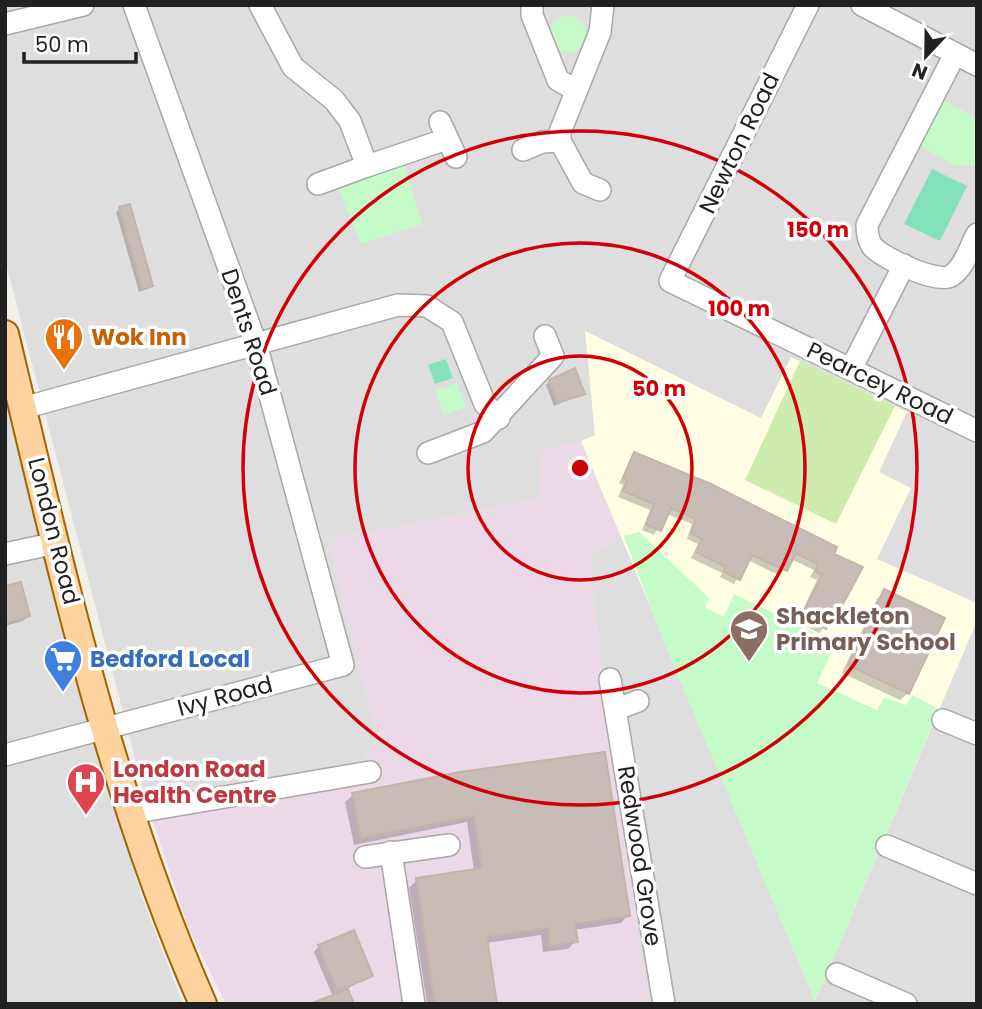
<svg xmlns="http://www.w3.org/2000/svg" width="982" height="1009" font-family="Poppins,sans-serif">
  <style>
    .residential { fill: #dfdede }
    .industrial { fill: #ebd9e8 }
    .education { fill: #fffee3 }
    .grass { fill: #ceecad }
    .park { fill: #c5fbc8 }
    .pitch { fill: #84e2bb }
    .shadow { fill: #0003 }
    .building { fill: #c7bdb6; stroke: #c4b4a9; stroke-width: 2 }
    .lines { fill: none; stroke-linecap: round; stroke-linejoin: round }
    .minor-casing { stroke: #a8a8a8; stroke-width: 24 }
    .major-casing { stroke: #9e6500; stroke-width: 30 }
    .minor { stroke: #fff; stroke-width: 21 }
    .major { stroke: #fed3a0; stroke-width: 26 }
    .ring { fill: none; stroke: #d20006; stroke-width: 3.5 }
    .labels { text-anchor: middle; stroke-width: 7; stroke-linejoin: round; paint-order: stroke }
    .street-label { font-size: 23px; fill: #212121; stroke: #fff }
    .food-label { font-size: 23px; font-weight: bold; fill: #c56008; stroke: #fff; text-anchor: start }
    .education-label { font-size: 23px; font-weight: bold; fill: #785e54; stroke: #fff; text-anchor: start }
    .shop-label { font-size: 23px; font-weight: bold; fill: #366cbe; stroke: #fff; text-anchor: start }
    .health-label { font-size: 23px; font-weight: bold; fill: #be3a42; stroke: #fff; text-anchor: start }
    .centre { fill: #d20006; stroke: #fff; stroke-width: 3.5 }
    .ring-label { font-size: 21px; text-anchor: middle; font-weight: bold; fill: #d20006; stroke: #fff; stroke-width: 7; stroke-linejoin: round; paint-order: stroke }
  </style>
  <rect width="100%" height="100%" fill="#f2eee8"/>
  <g class="residential">
    <polygon points="5,5 977,5 977,1004 648,1004 603,693 589,554 623,536 539,500 329,540 377,739 361,763 147,804 5,260"/>
    <polygon points="5,388 141,895 183,1004 5,1004"/>
  </g>
  <polygon class="industrial" points="581,441 624,536 589,554 603,693 648,1004 226,1004 189,929 147,804 361,763 377,739 329,540 539,500 542,449"/>
  <polygon class="education" points="585,331 761,418 791,357 907,412 879,472 911,488 877,559 977,603 977,621 815,1001 581,441 595,435"/>
  <polygon class="grass" points="800,361 895,406 836,524 745,480"/>
  <g class="park">
    <circle cx="568" cy="34" r="18"/>
    <polygon points="942,100 977,118 977,165 956,166 920,146"/>
    <polygon points="404,163 422,224 361,244 337,186"/>
    <polygon points="457,383 466,407 444,415 435,391"/>
    <polygon points="639,532 709,598 705,607 724,617 734,594 836,643 817,683 877,710 884,698 907,705 912,695 939,709 815,1001 662,638 624,536"/>
  </g>
  <g class="pitch">
    <polygon points="932,169 967,186 940,241 904,224"/>
    <polygon points="446,359 453,378 435,384 428,365"/>
  </g>
  <g class="shadow">
    <polygon points="120,209 151,286 148,289 139,292 116,212"/>
    <polygon points="550,381 583,393 554,406 546,385"/>
    <polygon points="634,454 832,554 835,616 819,633 797,622 817,580 810,577 814,570 791,559 780,576 748,560 734,584 720,577 722,573 691,558 698,544 687,539 692,524 667,514 654,535 642,530 650,510 618,497 623,485 619,483"/>
    <polygon points="5,588 28,616 23,621 5,626"/>
    <polygon points="885,592 908,693 900,700 842,673 877,599"/>
    <polygon points="461,773 628,915 621,923 574,930 576,941 568,949 543,952 541,935 486,943 495,1004 427,1004 409,888 417,880 474,871 467,822 354,845 345,802 353,795"/>
    <polygon points="319,946 371,975 347,989 353,1004 333,997 314,952"/>
  </g>
  <g class="building">
    <polygon points="130,204 153,286 142,290 119,207"/>
    <polygon points="575,368 585,394 557,403 549,380"/>
    <polygon points="634,452 711,484 837,547 834,554 863,567 836,617 833,616 826,629 801,617 822,575 815,571 818,564 796,553 787,571 752,555 740,580 724,571 726,567 696,552 702,539 691,533 696,519 671,508 661,531 646,525 654,504 623,491 627,480 623,478"/>
    <polygon points="21,582 30,616 5,623 5,586"/>
    <polygon points="884,589 945,618 909,694 848,665"/>
    <polygon points="605,752 630,916 575,924 578,942 550,946 548,928 487,937 497,1004 435,1004 416,878 482,868 474,816 361,838 352,793 460,772"/>
    <polygon points="354,930 373,976 337,991 318,945"/>
    <polygon points="348,989 354,1004 312,1004 312,1003"/>
  </g>
  <g class="lines">
    <g class="minor-casing">
      <g id="minor">
        <polyline points="260,5 293,67 334,100 350,121 367,166 447,139"/>
        <polyline points="532,5 532,15 558,80 576,90"/>
        <polyline points="808,5 670,281 977,431"/>
        <polyline points="862,5 977,65"/>
        <polyline points="5,24 83,5"/>
        <path d="M955,54L867,225C867,232 868,240 872,246C882,258 937,284 951,276C964,268 970,247 977,234"/>
        <polyline points="440,122 456,157"/>
        <polyline points="523,150 542,142 560,141"/>
        <polyline points="318,184 367,166"/>
        <polyline points="600,190 583,183 560,141 560,132 600,32 603,5"/>
        <polyline points="851,369 904,265"/>
        <polyline points="23,408 398,305 427,306 452,322 485,404 499,418"/>
        <polyline points="428,453 483,432 553,356 545,336"/>
        <polyline points="5,554 56,543"/>
        <polyline points="610,679 664,1004"/>
        <polyline points="617,709 638,701"/>
        <polyline points="943,720 977,734"/>
        <polyline points="5,755 343,665 256,344 134,5"/>
        <polyline points="131,813 370,772"/>
        <polyline points="887,846 977,884"/>
        <polyline points="391,852 414,1004"/>
        <polyline points="365,857 449,845"/>
        <polyline points="837,974 906,1004"/>
      </g>
    </g>
    <g class="major-casing">
      <path id="major" d="M5,334C59,560 109,791 203,1004"/>
    </g>
    <use href="#minor" class="minor"/>
    <use href="#major" class="major"/>
  </g>
  <g class="ring">
    <circle cx="580" cy="468" r="112"/>
    <circle cx="580" cy="468" r="225"/>
    <circle cx="580" cy="468" r="337"/>
  </g>
  <defs>
    <g id="restaurant-pin" transform="scale(2.0125)"><path d="M0 17L-7.5 6A9.5 9.5 0 1 1 7.5 6Z" fill="#e8710a" stroke="#fff"/><path d="M-5-6h1v4h1v-4h1v4h1v-4h1v5L-1.5 .5V6h-2V.5L-5-1ZM5-6V6H3V1.5H1.5Q1.5-4 5-6Z" fill="#fff"/></g>
    <g id="school-pin" transform="scale(2.0125)"><path d="M0 17L-7.5 6A9.5 9.5 0 1 1 7.5 6Z" fill="#8d6e63" stroke="#fff"/><path d="M0-5L7-2L0 1L-7-2ZM-4 1L0 2.5L4 1V4Q0 6-4 4Z" fill="#fff"/></g>
    <g id="supermarket-pin" transform="scale(2.0125)"><path d="M0 17L-7.5 6A9.5 9.5 0 1 1 7.5 6Z" fill="#3f7fe0" stroke="#fff"/><path d="M-6-5.5h2.5l.6 2H6L4.5 2H-2.5L-4.4-4H-6ZM-1.5 3.2a1.3 1.3 0 1 0 .1 0ZM3 3.2a1.3 1.3 0 1 0 .1 0Z" fill="#fff"/></g>
    <g id="hospital-pin" transform="scale(2.0125)"><path d="M0 17L-7.5 6A9.5 9.5 0 1 1 7.5 6Z" fill="#e0444e" stroke="#fff"/><path d="M-5-5h3v3.5h4V-5h3V5h-3V1.5h-4V5h-3Z" fill="#fff"/></g>
  </defs>
  <g fill-rule="evenodd">
    <use href="#restaurant-pin" x="64" y="337"/>
    <use href="#school-pin" x="749" y="629"/>
    <use href="#supermarket-pin" x="63" y="659"/>
    <use href="#hospital-pin" x="86" y="782"/>
  </g>
  <g class="labels">
    <g class="street-label">
      <text transform="translate(739 143) rotate(-64)" y="8">Newton Road</text>
      <text transform="translate(249 332) rotate(72)" y="8">Dents Road</text>
      <text transform="translate(880 383) rotate(26)" y="8">Pearcey Road</text>
      <text transform="translate(54 531) rotate(76)" y="8">London Road</text>
      <text transform="translate(225 696) rotate(-15)" y="8">Ivy Road</text>
      <text transform="translate(640 856) rotate(81)" y="8">Redwood Grove</text>
    </g>
    <g class="food-label">
      <text x="91" y="345">Wok Inn</text>
    </g>
    <g class="education-label">
      <text x="776" y="624">Shackleton<tspan x="776" dy="26">Primary School</tspan></text>
    </g>
    <g class="shop-label">
      <text x="90" y="667">Bedford Local</text>
    </g>
    <g class="health-label">
      <text x="113" y="777">London Road<tspan x="113" dy="26">Health Centre</tspan></text>
    </g>
  </g>
  <circle cx="580" cy="468" r="10" class="centre"/>
  <g class="ring-label">
    <text x="818" y="237">150 m</text>
    <text x="739" y="316">100 m</text>
    <text x="659" y="396">50 m</text>
  </g>
  <rect width="982" height="1009" fill="none" stroke="#212121" stroke-width="14"/>
  <g transform="translate(926 56) rotate(202)" stroke="#ffffff" stroke-width="5" paint-order="stroke">
  <path d="M0-5L12 26L0 18L-12 26Z" fill="#212121"/>
  <text y="-10" font-size="19" font-weight="bold" text-anchor="middle" fill="#212121">N</text>
  </g>
  <path d="M24 52v10h112v-10" fill="none" stroke="#212121" stroke-width="3.5"/>
  <text x="35" y="52" font-size="21" fill="#212121" stroke="#ffffff" stroke-width="5" paint-order="stroke">50 m</text>
</svg>
